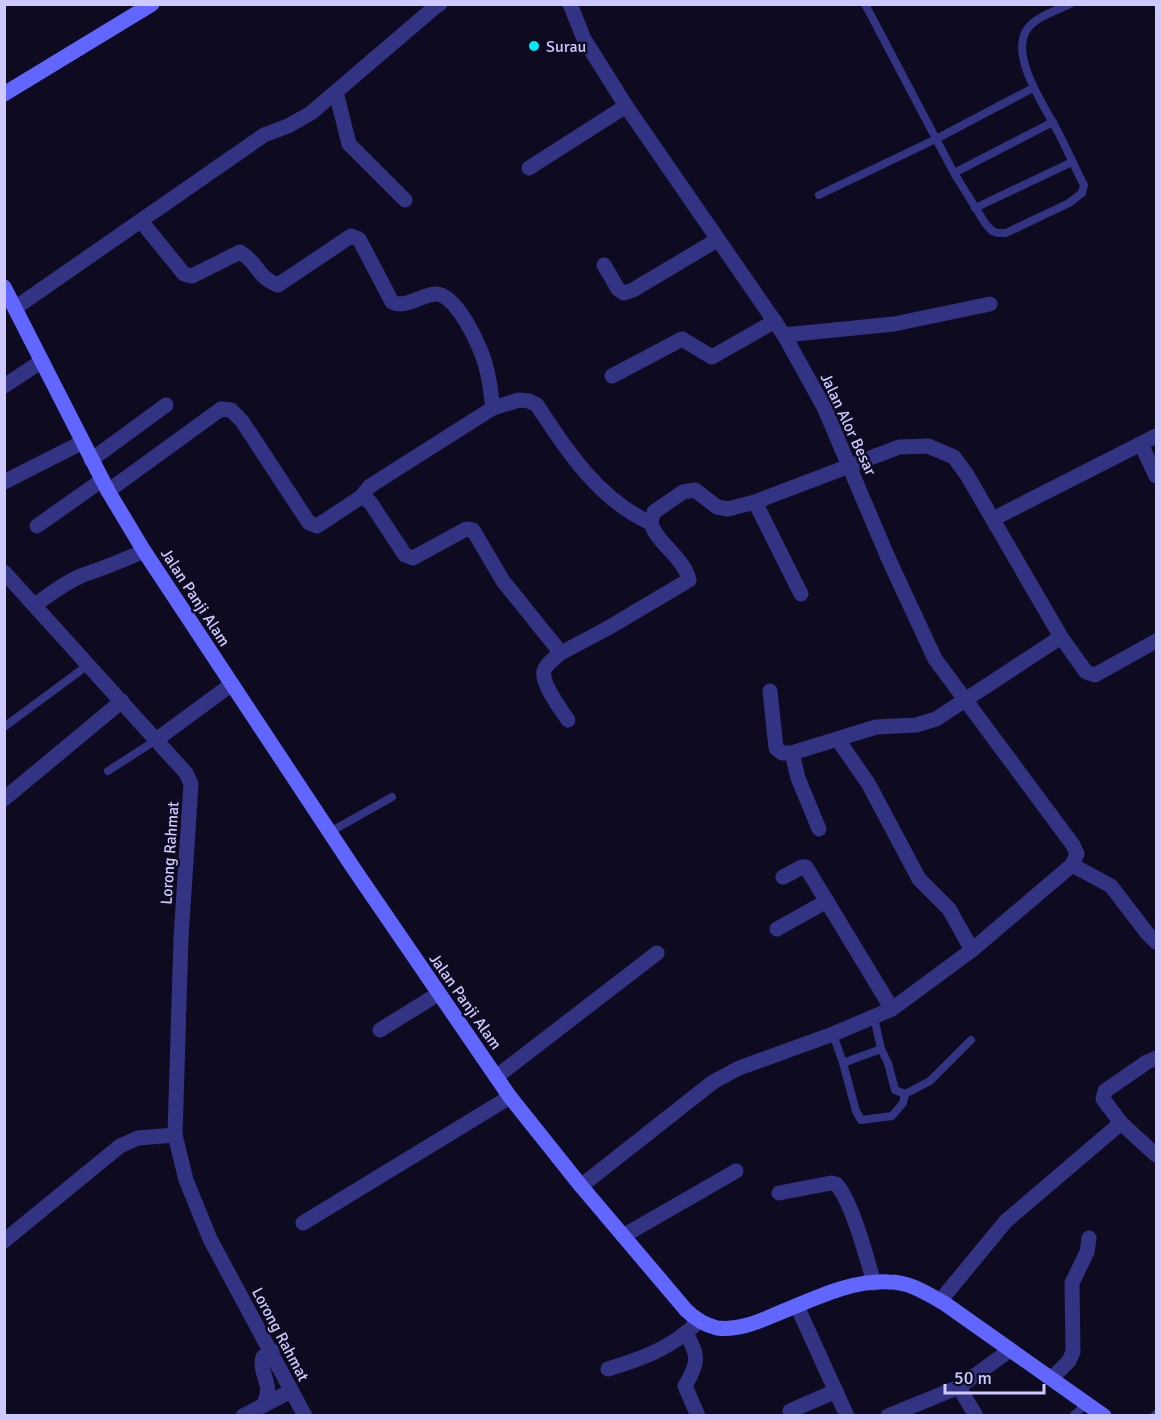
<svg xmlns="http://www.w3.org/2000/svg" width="1161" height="1420" font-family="Signika,sans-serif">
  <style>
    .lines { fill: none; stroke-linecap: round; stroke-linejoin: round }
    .service { stroke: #323483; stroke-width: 8 }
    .minor { stroke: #323483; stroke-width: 15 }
    .secondary { stroke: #6166ff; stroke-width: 15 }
    .poi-dot { fill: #00ebf5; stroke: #0e0b20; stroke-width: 2 }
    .labels { text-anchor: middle; stroke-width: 5; stroke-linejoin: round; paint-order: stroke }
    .poi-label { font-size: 16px; fill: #cecaff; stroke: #0e0b20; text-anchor: start }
    .street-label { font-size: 16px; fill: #cecaff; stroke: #0e0b20 }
  </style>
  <rect width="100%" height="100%" fill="#0e0b20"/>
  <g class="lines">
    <g class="service">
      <path d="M865,4L954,173L985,223L992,231L998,233H1006L1069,203L1082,193L1084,185C1075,168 1068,151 1059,134C1047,110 1010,58 1026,31C1034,17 1056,11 1070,4"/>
      <polyline points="954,173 1053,122"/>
      <polyline points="819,195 936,139 1033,88"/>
      <polyline points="975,208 1072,162"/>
      <polyline points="4,727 88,665"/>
      <polyline points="108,771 156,740"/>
      <polyline points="330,832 392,797"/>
      <polyline points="874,1017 881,1049"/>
      <polyline points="833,1034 843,1063 881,1049 888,1063 895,1090 905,1094 930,1081 971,1040"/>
      <polyline points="843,1063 856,1111 861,1120 892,1116 903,1103 905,1094"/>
      <polyline points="1073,1416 1087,1403"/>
      <polyline points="1154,1416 1156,1414"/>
    </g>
    <g class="minor">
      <polyline points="570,4 584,39 626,106 784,335 824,407 889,560 935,659 1073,845 1077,854 1072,865 972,950 892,1009 833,1034 739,1068 713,1082 581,1186"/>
      <polyline points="336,92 349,144 405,200"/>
      <polyline points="529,168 626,106"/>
      <path d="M141,221L184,274L192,276L240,252C259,263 256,277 278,285L351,236L359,239L392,302C405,309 423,294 436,294C457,294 482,349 486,367C490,381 491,395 493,408"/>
      <polyline points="604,265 618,289 624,293 633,290 717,240"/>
      <polyline points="15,308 264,135 288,126 311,113 435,7 440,4"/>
      <polyline points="784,335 894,324 990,304"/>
      <polyline points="612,376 682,339 712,357 775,321"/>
      <polyline points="4,386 42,361"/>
      <polyline points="1141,444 1156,476"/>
      <polyline points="91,460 166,405"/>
      <polyline points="4,482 83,442"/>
      <path d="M108,491L221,409L231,410L242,421L309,523L317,526L361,497L370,502L405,555L413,558L466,529L473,530L503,581L561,653L608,628L689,580C685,558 653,540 651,522C651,519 653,516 654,512L683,492L695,490L717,507L728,509L755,502L899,447L928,446L954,457L967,475L1061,637L1086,672L1095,675L1156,641"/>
      <path d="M361,497L370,486L493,408L519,400L529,401L537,405C566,450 600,501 651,523"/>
      <polyline points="755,502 801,594"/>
      <polyline points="993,519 1156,436"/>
      <polyline points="37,526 102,480"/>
      <polyline points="4,572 156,740 186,773 191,784 181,938 175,1135 186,1180 210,1239 305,1416"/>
      <path d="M35,605C50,594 66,582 83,575C104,568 124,560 144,551"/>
      <path d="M561,653C555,658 546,664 544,671C541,683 561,710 568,720"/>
      <polyline points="770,691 776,748 782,753 792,753 876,727 916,725 936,719 1061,637"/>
      <polyline points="156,740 232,684"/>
      <polyline points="838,740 868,783 919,879 949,909 972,950"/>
      <polyline points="792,753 798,778 819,829"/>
      <polyline points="4,799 122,701"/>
      <polyline points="1072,865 1111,886 1147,933 1156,942"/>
      <polyline points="783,877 802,867 806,867 892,1009"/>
      <polyline points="777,929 827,901"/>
      <polyline points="380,1030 438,994"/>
      <polyline points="496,1077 657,953"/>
      <polyline points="1121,1123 1156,1155"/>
      <path d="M779,1193L831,1183L836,1184C852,1201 867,1259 874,1283"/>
      <polyline points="303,1223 510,1097"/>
      <polyline points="623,1236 736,1171"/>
      <polyline points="4,1241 120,1146 138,1138 175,1135"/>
      <polyline points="940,1301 1006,1221 1121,1123 1103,1099 1105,1091 1147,1062 1156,1058"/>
      <polyline points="797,1306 847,1416"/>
      <path d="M686,1334C700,1356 698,1364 685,1386L698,1416"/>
      <path d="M608,1369C644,1358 672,1348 699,1321"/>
      <polyline points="1052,1378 1069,1361 1073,1352 1072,1283 1087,1252 1089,1238"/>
      <path d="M264,1405C266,1399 269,1391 267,1385C265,1375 260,1368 263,1357L272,1351"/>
      <polyline points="790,1411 836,1391"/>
      <polyline points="243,1416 291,1391"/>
      <polyline points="888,1416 959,1387"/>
      <polyline points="976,1416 959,1387 1010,1350"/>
    </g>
    <g class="secondary">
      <polyline points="4,94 152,4"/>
      <path d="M4,287L108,491L144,551L354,869L510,1097L581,1186L686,1310C695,1319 705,1325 717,1328C739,1331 760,1321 779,1313C814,1299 850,1280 889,1282C910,1282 926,1293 944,1303L1104,1416"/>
    </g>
  </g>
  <circle class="poi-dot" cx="534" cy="46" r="6"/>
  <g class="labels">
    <g class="poi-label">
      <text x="546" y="52">Surau</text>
    </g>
    <g class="street-label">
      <text transform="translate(849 424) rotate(65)" y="6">Jalan Alor Besar</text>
      <text transform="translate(196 597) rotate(57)" y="6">Jalan Panji Alam</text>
      <text transform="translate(169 853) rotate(-86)" y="6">Lorong Rahmat</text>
      <text transform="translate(466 1001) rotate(55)" y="6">Jalan Panji Alam</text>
      <text transform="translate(281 1334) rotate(62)" y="6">Lorong Rahmat</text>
    </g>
  </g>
  <rect width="1161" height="1420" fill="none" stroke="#cecaff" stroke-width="12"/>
  <path d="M945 1384v9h99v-9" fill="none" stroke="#cecaff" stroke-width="3"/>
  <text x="954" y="1384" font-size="18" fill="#cecaff" stroke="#0e0b20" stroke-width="4.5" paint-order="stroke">50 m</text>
</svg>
